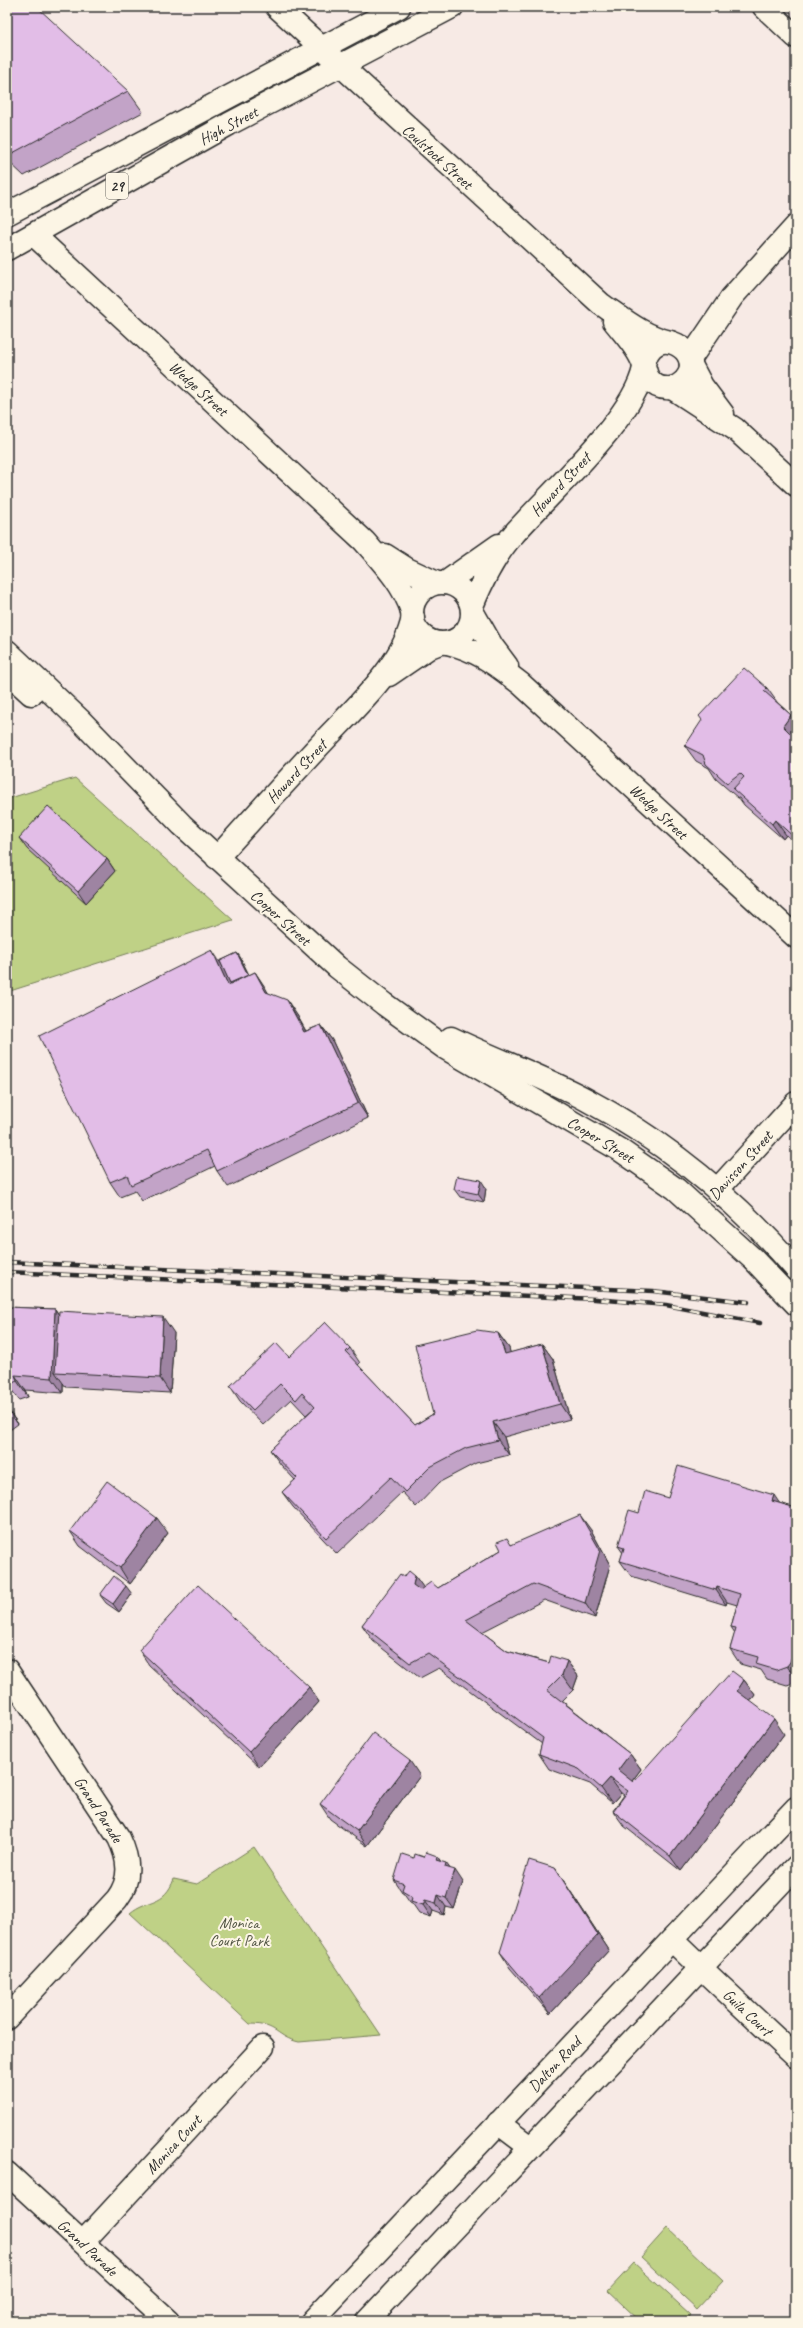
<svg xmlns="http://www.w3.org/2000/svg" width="803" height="2328" font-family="Caveat,sans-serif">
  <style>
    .green { fill: #bfd186; stroke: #757e58 }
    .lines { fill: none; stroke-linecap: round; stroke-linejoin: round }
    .minor-casing { stroke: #2b2b2b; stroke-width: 25 }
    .major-casing { stroke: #2b2b2b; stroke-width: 25 }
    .minor { stroke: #fcf5e5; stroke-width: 22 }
    .major { stroke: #fcf5e5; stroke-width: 22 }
    .rail-casing { stroke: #2b2b2b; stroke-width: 4.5 }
    .rail { stroke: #fcf5e5; stroke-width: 3; stroke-dasharray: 9; stroke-linecap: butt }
    .wall { fill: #c2a3c7; stroke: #2b2b2b }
    .shaded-wall { fill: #9e84a2; stroke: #2b2b2b }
    .building { fill: #e2bde7; stroke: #2b2b2b }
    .labels { text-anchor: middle; stroke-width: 4; stroke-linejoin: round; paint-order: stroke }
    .shield { fill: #fcf5e5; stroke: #6a6863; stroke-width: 1 }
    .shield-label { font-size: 15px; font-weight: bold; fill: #2b2b2b }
    .street-label { font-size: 16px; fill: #2b2b2b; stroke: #fcf5e5 }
    .park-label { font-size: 16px; fill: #505442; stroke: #fcf5e5 }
  </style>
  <rect width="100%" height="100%" fill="#f7eae5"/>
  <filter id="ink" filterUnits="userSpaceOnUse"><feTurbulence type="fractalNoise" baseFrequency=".025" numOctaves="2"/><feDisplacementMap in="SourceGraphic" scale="8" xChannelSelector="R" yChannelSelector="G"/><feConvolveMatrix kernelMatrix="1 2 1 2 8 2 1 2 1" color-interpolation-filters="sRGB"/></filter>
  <g filter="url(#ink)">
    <g class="green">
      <polygon points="75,778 233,920 7,992 7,799"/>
      <path d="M254,1847L381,2035L299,2042C276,2037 278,2024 250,2024L130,1913C148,1898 164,1906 174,1879L197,1884Z"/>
      <polygon points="667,2228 723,2281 697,2309 641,2257"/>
      <polygon points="634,2263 691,2315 686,2321 640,2321 608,2291"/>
    </g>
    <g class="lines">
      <g class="minor-casing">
        <g id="minor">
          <path d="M277,7L601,304C623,319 643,336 670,342"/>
          <polyline points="764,7 796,37"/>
          <path d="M34,235L364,541C383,563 403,583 412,611"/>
          <path d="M614,321C624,334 638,348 643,363C646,369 645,375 650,380C654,385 660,388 666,388C673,389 680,385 685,380C709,352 653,319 644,364"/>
          <polyline points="690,359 732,297 796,226"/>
          <polyline points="691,365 702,386 723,414"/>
          <polyline points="672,388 735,429 796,485"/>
          <polyline points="385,555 407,569 437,583"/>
          <polyline points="445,583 499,545"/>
          <circle cx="442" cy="613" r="30"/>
          <path d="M472,606C482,581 495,555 513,535C549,493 633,420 644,368"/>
          <polyline points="472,611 492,646 507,666"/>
          <path d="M448,643C480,651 496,665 521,684L796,937"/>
          <polyline points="389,675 430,647 440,643"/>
          <path d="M217,858C250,821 284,784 317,748C350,712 404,666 413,617"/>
          <polyline points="717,1190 796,1103"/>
          <path d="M7,1670L119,1838C129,1859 132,1879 117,1899L7,2018"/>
          <polyline points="700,1967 796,2057"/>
          <polyline points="7,2173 168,2321"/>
          <polyline points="83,2242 263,2047"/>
        </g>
      </g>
      <g class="major-casing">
        <g id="major">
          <polyline points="7,214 399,7"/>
          <polyline points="7,249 229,124 452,7"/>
          <polyline points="7,651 79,719 182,825 337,967 384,1004 445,1048 620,1150 676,1189 754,1260 796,1304"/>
          <polyline points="7,672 31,694"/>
          <path d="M451,1038C496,1060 543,1076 587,1100C666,1142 737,1201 796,1269"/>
          <polyline points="672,1940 700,1967"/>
          <polyline points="498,2123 530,2147"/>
          <polyline points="312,2321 796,1808"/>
          <polyline points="367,2321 796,1867"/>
        </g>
      </g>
      <use href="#minor" class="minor"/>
      <use href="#major" class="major"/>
      <g class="rail-casing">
        <g id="rail">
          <polyline points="7,1262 653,1291 748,1302"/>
          <polyline points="7,1272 595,1299 666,1305 760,1323"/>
        </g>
      </g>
      <use href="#rail" class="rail"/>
    </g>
    <g class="wall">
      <polygon points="7,7 128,91 143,112 24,176 7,160"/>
      <polygon points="767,688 777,702 791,715 796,723 796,844 786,835 783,839 744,805 739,798 738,798 716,779 709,768 696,761 685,746"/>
      <polygon points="19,838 107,859 115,871 86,903 27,849"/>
      <polygon points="237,953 240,957 249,975 255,972 268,993 297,1015 306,1031 321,1025 332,1040 368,1118 228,1187 217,1171 215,1166 142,1201 135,1191 120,1197 110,1182 220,961"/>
      <polygon points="486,1188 484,1202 460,1197 454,1189"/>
      <polygon points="7,1307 55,1309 59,1315 174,1333 170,1393 66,1387 63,1383 63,1393 25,1390 28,1397 19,1400 11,1389 7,1389"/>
      <polygon points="498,1333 509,1348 510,1353 542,1344 553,1359 570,1419 504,1437 509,1455 476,1463 440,1482 416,1507 402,1492 337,1554 293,1507 282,1492 295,1480 281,1465 270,1450 313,1409 306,1415 291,1399 263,1425 240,1401 230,1386 289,1357 350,1348 360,1363 358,1365 415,1425 433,1414"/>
      <polygon points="7,1408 18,1424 7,1432"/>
      <polygon points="668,1498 779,1503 796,1508 796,1682 787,1685 767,1679 761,1670 740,1664 730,1649 735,1633 731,1627 737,1605 727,1602 726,1605 631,1576 620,1561 623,1553 618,1546 639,1513"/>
      <polygon points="591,1530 610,1565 595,1618 544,1600 482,1632 507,1651 549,1663 567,1661 578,1676 573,1690 562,1701 630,1754 641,1769 632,1781 633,1782 744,1680 755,1695 750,1701 784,1734 681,1871 624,1826 613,1811 624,1795 621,1793 612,1803 590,1784 549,1769 539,1754 542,1744 439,1668 420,1678 373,1641 362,1625 404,1577 415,1576 423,1588 438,1588 501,1550 511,1545"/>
      <polygon points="70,1531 168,1533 130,1584 80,1546"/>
      <polygon points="132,1594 119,1612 106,1603 100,1595"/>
      <polygon points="139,1650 309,1687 319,1702 259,1767 149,1665"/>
      <polygon points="420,1776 367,1846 330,1819 320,1804"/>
      <polygon points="437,1856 441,1862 449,1868 463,1882 454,1909 446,1907 444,1915 433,1911 431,1917 419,1913 412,1903 410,1902 403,1892 402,1892 394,1880 414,1858"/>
      <polygon points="555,1868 565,1883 609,1950 550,2014 510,1968 500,1952"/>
    </g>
    <g class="shaded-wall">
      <polygon points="791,715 796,723 796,737 793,742 783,726"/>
      <polygon points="775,820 786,835 783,839 772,824"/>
      <polygon points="107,859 115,871 86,903 78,891"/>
      <polygon points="212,950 222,965 238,1000 228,985"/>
      <polygon points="237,953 240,957 255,987 252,983"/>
      <polygon points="255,972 265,987 276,1007 266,992"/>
      <polygon points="287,1000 297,1015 314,1047 304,1032"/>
      <polygon points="321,1025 332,1040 368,1118 358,1103"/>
      <polygon points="481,1180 486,1188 484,1202 478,1194"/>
      <polygon points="55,1309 65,1324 55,1372 63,1383 63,1393 52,1378"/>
      <polygon points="163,1317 174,1333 170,1393 160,1378"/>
      <polygon points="498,1333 509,1348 515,1370 505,1354"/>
      <polygon points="542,1344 553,1359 570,1419 560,1404"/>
      <polygon points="15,1375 25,1390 28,1397 17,1381"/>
      <polygon points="7,1408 18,1424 7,1409"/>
      <polygon points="493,1422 504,1437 509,1455 498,1440"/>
      <polygon points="774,1495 784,1510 772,1501"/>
      <polygon points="580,1515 591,1530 610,1565 595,1618 585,1603"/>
      <polygon points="157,1518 168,1533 130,1584 120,1568"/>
      <polygon points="415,1576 426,1591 424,1600 413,1585"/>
      <polygon points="126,1586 132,1594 119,1612 113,1604"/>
      <polygon points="717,1587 727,1602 726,1605 716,1590"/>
      <polygon points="796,1643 796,1679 787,1666"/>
      <polygon points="567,1661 578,1676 573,1690 562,1675"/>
      <polygon points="744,1680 755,1695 747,1706 737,1691"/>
      <polygon points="309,1687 319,1702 259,1767 249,1752"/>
      <polygon points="774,1719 784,1734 681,1871 670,1856"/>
      <polygon points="630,1754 641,1769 629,1785 618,1770"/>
      <polygon points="410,1761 420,1776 367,1846 357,1831"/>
      <polygon points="610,1778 621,1793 612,1803 601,1788"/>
      <polygon points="437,1856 445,1868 436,1860"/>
      <polygon points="446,1863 454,1874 455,1870 463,1882 454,1909 446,1898 445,1867"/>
      <polygon points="555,1868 565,1883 609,1950 550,2014 539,1998"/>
      <polygon points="438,1895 446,1907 444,1915 436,1903"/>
      <polygon points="425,1900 433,1911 431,1917 423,1905"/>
    </g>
    <g class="building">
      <polygon points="7,7 37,7 128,91 9,155 7,153"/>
      <polygon points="744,668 767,688 764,691 791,715 783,726 790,733 796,727 796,839 775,820 772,824 733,789 744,777 740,773 727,783 706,764 703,755 685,746 702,720 699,716"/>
      <polygon points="48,806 107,859 78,891 19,838"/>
      <polygon points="212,950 228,985 255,972 266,992 287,1000 304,1032 321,1025 358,1103 217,1171 207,1150 131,1185 127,1175 110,1182 39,1036"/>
      <polygon points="237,953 248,975 230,983 220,961"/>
      <polygon points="457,1176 481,1180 478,1194 454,1189"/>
      <polygon points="7,1307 55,1309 52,1378 15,1375 17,1381 8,1385 7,1383"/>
      <polygon points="59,1311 163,1317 160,1378 55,1372"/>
      <polygon points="325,1322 350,1348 346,1352 415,1425 433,1414 415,1345 477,1330 498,1333 505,1354 542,1344 560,1404 493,1422 498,1440 466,1448 430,1467 405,1492 391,1477 326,1538 282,1492 297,1478 270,1450 315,1407 302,1393 296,1400 280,1384 253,1410 230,1386 276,1343 289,1357"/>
      <polygon points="678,1466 774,1495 772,1501 796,1508 796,1643 790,1662 787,1666 776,1670 756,1664 758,1657 730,1649 736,1628 731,1627 740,1594 717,1587 716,1590 620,1561 624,1548 618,1546 629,1510 639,1513 645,1491 668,1498"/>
      <polygon points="107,1481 157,1518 120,1568 70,1531"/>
      <polygon points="580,1515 600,1550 585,1603 533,1584 466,1620 507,1651 549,1663 551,1656 567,1661 562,1675 547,1690 630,1754 618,1770 633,1782 732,1671 744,1680 737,1691 774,1719 670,1856 613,1811 628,1791 610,1778 601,1788 579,1769 539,1754 543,1738 428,1653 410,1663 362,1625 400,1574 404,1577 409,1571 415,1576 413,1585 420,1590 431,1582 438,1588 501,1550 497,1542 507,1538 511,1545"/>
      <polygon points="114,1576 126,1586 113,1604 100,1595"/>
      <polygon points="198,1585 309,1687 249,1752 139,1650"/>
      <polygon points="373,1733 410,1761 357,1831 320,1804"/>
      <polygon points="426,1852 437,1856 436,1860 446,1863 445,1867 455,1870 446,1898 438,1895 436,1903 425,1900 423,1905 411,1901 412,1896 402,1890 404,1884 394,1880 402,1854 414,1858 415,1854 424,1857"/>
      <polygon points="529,1860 555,1868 598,1935 539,1998 500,1952"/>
    </g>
  </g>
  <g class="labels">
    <rect class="shield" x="106" y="173" width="22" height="26" rx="3"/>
    <g class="shield-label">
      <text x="117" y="191">29</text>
    </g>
    <g class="street-label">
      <text transform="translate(228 125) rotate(-28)" y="6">High Street</text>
      <text transform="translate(438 156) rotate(42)" y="6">Coulstock Street</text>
      <text transform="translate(199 388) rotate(42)" y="6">Wedge Street</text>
      <text transform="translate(560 484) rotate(-47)" y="6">Howard Street</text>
      <text transform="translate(296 771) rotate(-47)" y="6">Howard Street</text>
      <text transform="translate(659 811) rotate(43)" y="6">Wedge Street</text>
      <text transform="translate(281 917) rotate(42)" y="6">Cooper Street</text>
      <text transform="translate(601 1139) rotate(31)" y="6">Cooper Street</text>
      <text transform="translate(740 1165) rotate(-48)" y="6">Davisson Street</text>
      <text transform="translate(99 1809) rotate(57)" y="6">Grand Parade</text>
      <text transform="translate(748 2012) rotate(43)" y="6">Guila Court</text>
      <text transform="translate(554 2064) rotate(-47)" y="6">Dalton Road</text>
      <text transform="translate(173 2144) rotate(-47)" y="6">Monica Court</text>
      <text transform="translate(88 2247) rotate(43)" y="6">Grand Parade</text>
    </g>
    <g class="park-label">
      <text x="239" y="1928">Monica<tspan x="239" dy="18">Court Park</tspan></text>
    </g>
  </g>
  <rect width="803" height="2328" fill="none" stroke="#fcf5e5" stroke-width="24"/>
  <rect x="12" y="12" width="779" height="2304" fill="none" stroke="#2b2b2b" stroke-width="1.5" filter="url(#ink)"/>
</svg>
